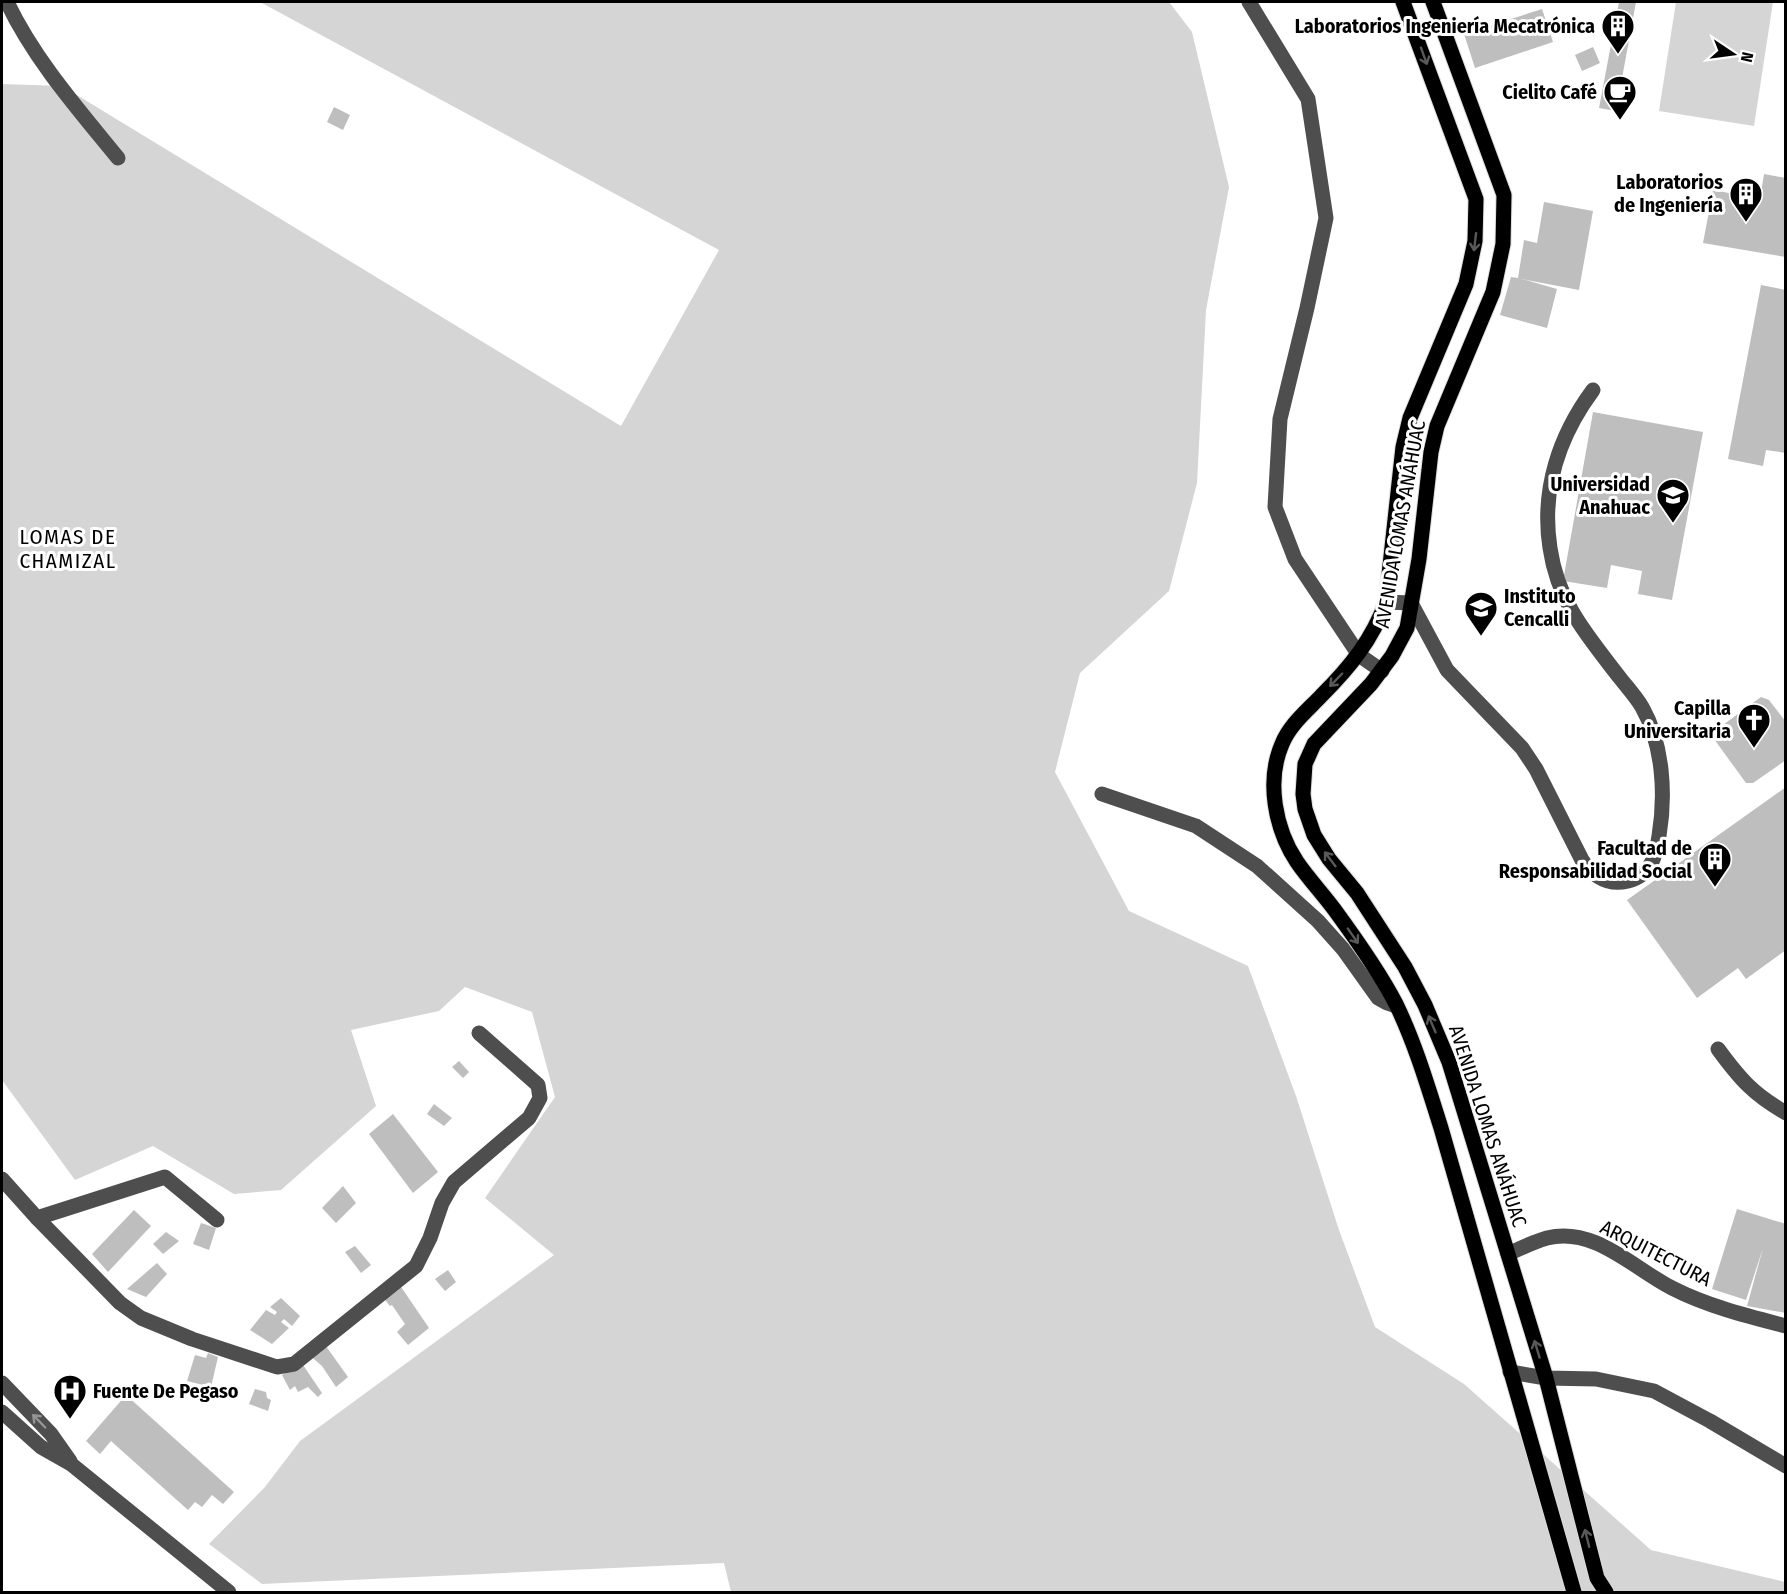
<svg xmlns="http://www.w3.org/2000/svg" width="1787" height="1594" font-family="'Fira Sans Condensed',sans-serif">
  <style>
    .green { fill: #d5d5d5 }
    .building { fill: #bebebe }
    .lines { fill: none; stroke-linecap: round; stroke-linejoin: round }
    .major-casing { stroke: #dbdbdb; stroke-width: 17 }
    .minor { stroke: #4e4e4e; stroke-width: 15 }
    .major { stroke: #000; stroke-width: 15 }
    .oneway { stroke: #595959 }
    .oneway2 { stroke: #959595 }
    .labels { text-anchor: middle; stroke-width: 6; stroke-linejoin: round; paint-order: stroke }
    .poi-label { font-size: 20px; font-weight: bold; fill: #000; stroke: #fff; text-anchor: end }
    .street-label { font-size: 20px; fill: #000; stroke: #fff }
    .neighbourhood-label { font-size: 21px; letter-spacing: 1.5px; fill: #000; stroke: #fff }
  </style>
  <rect width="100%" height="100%" fill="#fff"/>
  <g class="green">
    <polygon points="260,2 1169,2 1192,32 1229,187 1206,310 1197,483 1169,591 1080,673 1055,772 1129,911 1248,966 1296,1096 1339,1230 1375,1327 1464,1384 1651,1550 1785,1582 1785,1592 731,1592 724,1563 262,1584 209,1544 265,1487 300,1441 554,1255 485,1198 555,1097 532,1012 465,987 439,1011 351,1030 376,1106 281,1190 234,1194 153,1146 75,1180 2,1080 2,84 62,86 621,426 719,250"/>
    <polygon points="1676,2 1773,2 1754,126 1659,111"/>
  </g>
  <g class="building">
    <polygon points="1619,2 1636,2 1616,111 1599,108"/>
    <polygon points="1542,9 1553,42 1475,68 1464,34"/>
    <polygon points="1593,47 1600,63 1582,71 1575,55"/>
    <polygon points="334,107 350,115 343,130 327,122"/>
    <polygon points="1764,174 1786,178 1786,257 1703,243 1713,190 1760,199"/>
    <polygon points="1544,202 1593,211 1579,290 1522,279 1557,289 1547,328 1500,315 1511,277 1518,278 1524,240 1537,243"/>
    <polygon points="1761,285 1786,290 1786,453 1766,450 1763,466 1728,459"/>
    <polygon points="1593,412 1703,432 1672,600 1638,594 1642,571 1611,565 1607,588 1563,581"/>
    <polygon points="1761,697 1769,700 1786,722 1786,760 1753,783 1746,783 1714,739 1716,730"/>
    <polygon points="1786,787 1786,950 1746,979 1738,968 1697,998 1627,900"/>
    <polygon points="459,1061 469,1072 463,1078 452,1067"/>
    <polygon points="434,1104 452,1118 444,1126 427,1114"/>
    <polygon points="393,1114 438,1172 413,1193 369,1134"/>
    <polygon points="343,1186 356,1203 336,1223 322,1208"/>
    <polygon points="1737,1209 1786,1224 1786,1313 1747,1306 1763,1248 1746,1300 1712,1289"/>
    <polygon points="134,1210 151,1226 108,1272 92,1254"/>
    <polygon points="201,1223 216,1228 209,1250 193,1244"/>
    <polygon points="166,1232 179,1241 163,1254 153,1244"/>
    <polygon points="355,1246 371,1265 361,1273 345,1252"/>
    <polygon points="157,1263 167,1274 146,1297 127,1289"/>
    <polygon points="448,1270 456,1282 445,1291 435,1279"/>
    <polygon points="397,1281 429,1328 408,1345 397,1332 405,1324 392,1305 390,1306 381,1295"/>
    <polygon points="281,1298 300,1316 292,1326 284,1319 281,1322 289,1328 272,1344 250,1330 266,1310 275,1315 277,1312 270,1307"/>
    <polygon points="323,1342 348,1377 336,1387 322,1366 308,1354"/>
    <polygon points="208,1353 218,1357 211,1387 187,1381 195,1355 206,1358"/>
    <polygon points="301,1362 322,1393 318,1397 308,1387 298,1392 295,1386 290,1390 282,1375"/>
    <polygon points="255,1389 266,1392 267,1398 271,1400 268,1411 249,1404"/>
    <polygon points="126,1395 234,1492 223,1504 212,1495 202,1507 195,1502 188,1510 111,1441 100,1454 86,1441"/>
  </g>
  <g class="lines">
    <g class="major-casing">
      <g id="major">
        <path d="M1403,2L1476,199L1475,241L1466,284L1410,418L1403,447L1386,602C1372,640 1350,667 1322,695C1308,710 1290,724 1282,744C1266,781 1275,829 1297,862C1308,878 1322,893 1334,909C1356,939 1379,971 1396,1004C1415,1043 1428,1087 1441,1128L1574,1592"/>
        <polyline points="1433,2 1504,195 1503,244 1493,292 1437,426 1431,452 1419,559 1407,628 1392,656 1371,684 1314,744 1305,764 1303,794 1305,809 1314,835 1329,859 1357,893 1405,967 1425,1005 1449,1062 1546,1378 1597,1578 1606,1592"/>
      </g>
    </g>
    <g class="minor">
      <path d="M7,2C34,59 78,109 118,158"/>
      <polyline points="1249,2 1308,99 1326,218 1307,308 1280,419 1275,507 1295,559 1359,655 1382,671"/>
      <path d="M1386,602L1411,603L1447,670L1522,748L1536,769L1582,860C1593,876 1608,886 1628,881C1651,875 1656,856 1659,836C1666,794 1663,744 1642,707C1636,697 1627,687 1620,678C1587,635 1558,603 1550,548C1541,490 1559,436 1593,390"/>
      <polyline points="1102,794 1196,826 1257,866 1318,921 1343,949 1378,998 1387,1003 1396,1006"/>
      <path d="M1718,1049C1740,1079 1753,1094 1786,1113"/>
      <polyline points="2,1179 37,1218 120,1303 141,1318 192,1339 277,1367 294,1364 416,1266 430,1238 442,1203 454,1182 529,1118 540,1098 538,1085 479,1033"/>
      <polyline points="37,1218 165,1177 217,1220"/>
      <path d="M1508,1254C1521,1248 1533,1242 1547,1238C1594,1226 1633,1268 1672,1288C1707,1306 1747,1316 1786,1326"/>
      <polyline points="1510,1372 1546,1378 1596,1379 1654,1391 1710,1421 1786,1466"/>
      <polyline points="2,1383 51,1434 70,1461"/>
      <polyline points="2,1412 41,1447 71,1464 229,1592"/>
    </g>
    <use href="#major" class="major"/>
  </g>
  <defs><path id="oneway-shaft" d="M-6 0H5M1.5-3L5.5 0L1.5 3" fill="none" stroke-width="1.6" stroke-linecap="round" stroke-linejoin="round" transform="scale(1.5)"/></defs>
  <g class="oneway">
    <use href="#oneway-shaft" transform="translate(1424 56) rotate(70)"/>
    <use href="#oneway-shaft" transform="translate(1475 242) rotate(97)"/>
    <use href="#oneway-shaft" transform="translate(1336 680) rotate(134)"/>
    <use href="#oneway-shaft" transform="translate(1330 859) rotate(-127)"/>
    <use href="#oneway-shaft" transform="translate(1353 936) rotate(55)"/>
    <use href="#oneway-shaft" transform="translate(1432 1024) rotate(-113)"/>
    <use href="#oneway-shaft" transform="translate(1537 1349) rotate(-107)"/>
    <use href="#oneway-shaft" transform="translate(1587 1538) rotate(-104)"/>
  </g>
  <use class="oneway2" href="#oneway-shaft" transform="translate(39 1421) rotate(-134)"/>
  <defs>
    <g id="building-pin" transform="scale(1.725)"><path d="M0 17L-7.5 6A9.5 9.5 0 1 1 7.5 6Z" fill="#000" stroke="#fff"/><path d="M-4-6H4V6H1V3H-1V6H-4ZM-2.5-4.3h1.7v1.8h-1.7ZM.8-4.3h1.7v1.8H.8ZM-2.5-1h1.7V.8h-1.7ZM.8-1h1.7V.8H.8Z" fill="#fff"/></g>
    <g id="cafe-pin" transform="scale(1.725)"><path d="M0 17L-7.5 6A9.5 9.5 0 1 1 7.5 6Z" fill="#000" stroke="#fff"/><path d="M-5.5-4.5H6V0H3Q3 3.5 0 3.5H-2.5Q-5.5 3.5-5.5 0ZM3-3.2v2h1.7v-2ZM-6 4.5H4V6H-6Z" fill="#fff"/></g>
    <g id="university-pin" transform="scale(1.725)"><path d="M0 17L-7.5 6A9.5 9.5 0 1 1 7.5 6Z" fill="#000" stroke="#fff"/><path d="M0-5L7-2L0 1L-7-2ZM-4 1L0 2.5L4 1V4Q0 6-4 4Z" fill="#fff"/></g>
    <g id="church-pin" transform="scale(1.725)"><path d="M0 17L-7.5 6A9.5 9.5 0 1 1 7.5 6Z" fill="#000" stroke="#fff"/><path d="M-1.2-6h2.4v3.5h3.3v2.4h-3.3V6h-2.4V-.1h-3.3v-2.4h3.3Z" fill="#fff"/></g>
    <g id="hospital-pin" transform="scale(1.725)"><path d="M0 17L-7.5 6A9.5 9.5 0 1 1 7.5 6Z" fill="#000" stroke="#fff"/><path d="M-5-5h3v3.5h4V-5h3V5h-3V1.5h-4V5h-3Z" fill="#fff"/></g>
  </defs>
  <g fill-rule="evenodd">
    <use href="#building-pin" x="1618" y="26"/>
    <use href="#cafe-pin" x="1620" y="92"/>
    <use href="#building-pin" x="1746" y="194"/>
    <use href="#university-pin" x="1673" y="495"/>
    <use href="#university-pin" x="1481" y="608"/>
    <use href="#church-pin" x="1754" y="720"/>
    <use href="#building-pin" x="1715" y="859"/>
    <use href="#hospital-pin" x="70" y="1391"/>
  </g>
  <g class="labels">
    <g class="poi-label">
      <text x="1595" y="33">Laboratorios Ingeniería Mecatrónica</text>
      <text x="1597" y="99">Cielito Café</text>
      <text x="1723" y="189">Laboratorios<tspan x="1723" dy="23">de Ingeniería</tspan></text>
      <text x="1650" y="491">Universidad<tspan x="1650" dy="23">Anahuac</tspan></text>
      <text x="1504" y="603" text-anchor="start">Instituto<tspan x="1504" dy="23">Cencalli</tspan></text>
      <text x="1731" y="715">Capilla<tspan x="1731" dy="23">Universitaria</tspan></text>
      <text x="1692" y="855">Facultad de<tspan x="1692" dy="23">Responsabilidad Social</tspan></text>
      <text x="93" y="1398" text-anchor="start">Fuente De Pegaso</text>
    </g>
    <g class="street-label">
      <text transform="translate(1400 524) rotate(-80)" y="7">AVENIDA LOMAS ANÁHUAC</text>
      <text transform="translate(1488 1126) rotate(72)" y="7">AVENIDA LOMAS ANÁHUAC</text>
      <text transform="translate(1656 1253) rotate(27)" y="7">ARQUITECTURA</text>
    </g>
    <g class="neighbourhood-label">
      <text x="68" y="544">LOMAS DE<tspan x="68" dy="24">CHAMIZAL</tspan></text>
    </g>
  </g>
  <rect width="1787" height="1594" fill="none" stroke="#000000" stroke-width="6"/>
  <g transform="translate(1733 54) rotate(103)" stroke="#ffffff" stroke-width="4.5" paint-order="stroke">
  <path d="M0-4.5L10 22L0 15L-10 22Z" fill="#000000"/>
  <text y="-9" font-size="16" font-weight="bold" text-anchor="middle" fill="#000000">N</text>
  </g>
</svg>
